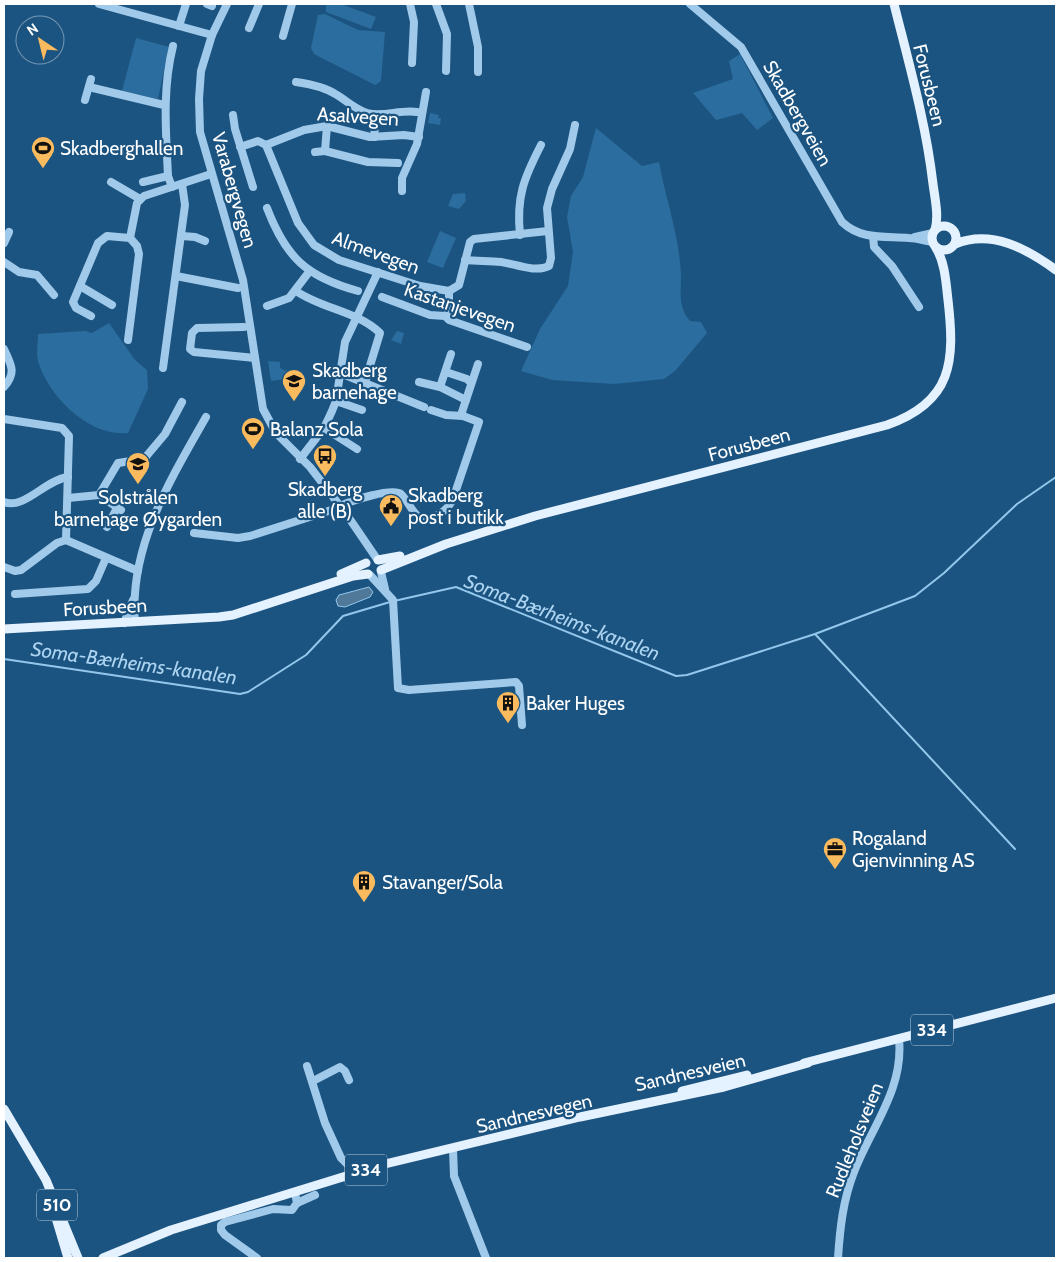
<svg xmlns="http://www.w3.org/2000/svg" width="1060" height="1262" font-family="Cabin,sans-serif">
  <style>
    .green { fill: #2b6d9e }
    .water { fill: #4f7899; stroke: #94c7ec }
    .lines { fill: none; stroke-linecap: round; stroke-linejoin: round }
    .stream { stroke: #94c7ec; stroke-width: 2 }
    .minor { stroke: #a1caea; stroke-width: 8 }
    .major { stroke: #e4f1fe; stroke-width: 9 }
    .labels { text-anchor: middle; stroke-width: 4.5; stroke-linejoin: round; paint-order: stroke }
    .shield { fill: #1c5481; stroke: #bbccd9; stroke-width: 1 }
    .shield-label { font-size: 18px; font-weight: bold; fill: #fff }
    .street-label { font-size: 19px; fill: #fff; stroke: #1c5481 }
    .poi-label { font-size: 19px; fill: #fff; stroke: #1c5481; text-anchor: start }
    .water-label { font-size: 20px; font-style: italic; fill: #acd4f1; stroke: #1c5481 }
  </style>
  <rect width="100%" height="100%" fill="#1c5481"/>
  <g class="green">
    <polygon points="326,4 341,4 376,17 371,29 326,12"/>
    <polygon points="325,14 358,30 385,32 381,81 375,85 314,54 311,48 318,15"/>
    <polygon points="136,38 169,47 158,99 122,91"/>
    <polygon points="740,54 773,118 757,130 742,113 716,120 693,93 733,79 729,61"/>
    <polygon points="430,113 439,115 438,118 441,118 440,125 428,123"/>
    <path d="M596,128L642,166L659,162C666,201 680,237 681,277C681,294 678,307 690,321L701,322L707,333L675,371L664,379L614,384L552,380L521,371L540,329L568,286L573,252L567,217L571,196L583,177Z"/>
    <polygon points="465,193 466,201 459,209 448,206 453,194"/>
    <polygon points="440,231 456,238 443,268 427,262"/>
    <path d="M109,323L135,360L147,370L148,389L128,433C89,437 48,396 38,361C36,353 38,342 38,334L85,331L92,333Z"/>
    <polygon points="397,331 404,333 401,344 391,340"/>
    <polygon points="268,361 280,362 280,367 283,370 290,371 293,378 271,381"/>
  </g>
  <polygon class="water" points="369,587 373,592 370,597 345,607 338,606 336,600 339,595"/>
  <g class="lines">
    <g class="stream">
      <polyline points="394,601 456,587 676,676 687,675 815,634 915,596 944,573 1017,504 1056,477"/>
      <polyline points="815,634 1015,849"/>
      <polyline points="4,659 240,694 248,692 306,655 343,616 390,602"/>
    </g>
    <g class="minor">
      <polyline points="99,4 212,35"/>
      <polyline points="207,4 212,6"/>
      <polyline points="227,4 212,35 201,71 199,99 200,132 243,280 263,409 276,433 310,467 347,515 377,559"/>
      <polyline points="410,4 414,22 412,63"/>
      <polyline points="436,4 447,34 446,71"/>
      <polyline points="469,4 478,47 478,72"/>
      <path d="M690,4L741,47L842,222C861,240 884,236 909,238C917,238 925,241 932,242"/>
      <polyline points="179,26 186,4"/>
      <polyline points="249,28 259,4"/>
      <polyline points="283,36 292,4"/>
      <path d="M296,82C311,84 325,87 337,95C347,101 355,109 367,113C383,118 400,109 417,112"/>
      <polyline points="89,87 164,105"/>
      <polyline points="85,100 91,79"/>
      <polyline points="233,115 235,129 253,187"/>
      <polyline points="327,126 325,151 368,162 398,163"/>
      <polyline points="374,137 376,116"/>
      <polyline points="266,145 298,223 314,245 339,260 420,286 449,291"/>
      <polyline points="266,145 304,130 327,126 370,137 404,135 419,137"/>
      <polyline points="240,147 258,141 266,145"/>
      <polyline points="315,152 325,151"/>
      <polyline points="111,182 140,199"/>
      <polyline points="143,182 168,176"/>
      <path d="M172,187L168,176C166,132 162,90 173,46"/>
      <polyline points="402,191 402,178 417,144 426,92"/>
      <path d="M267,208C286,258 307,277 358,291"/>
      <path d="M520,235C516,197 524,178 541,145"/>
      <polyline points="182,236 195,237 205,241"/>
      <polyline points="873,236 874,247 892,266 919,307"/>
      <polyline points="915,237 933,233"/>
      <polyline points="4,243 9,232"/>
      <path d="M465,260C477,261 489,261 501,262C515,264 536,273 549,266L551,258L547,208L552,189L570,149L575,125"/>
      <polyline points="4,262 19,272 37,275 54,295"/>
      <polyline points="176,276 238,288"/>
      <polyline points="80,286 112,305"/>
      <path d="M296,291C322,309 357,311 380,333L365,382"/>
      <polyline points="382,297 430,315 445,316 449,320 527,347"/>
      <polyline points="267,306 289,298 309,272"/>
      <polyline points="91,316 76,308 73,302 98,243 107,236 130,238 137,203 144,196 211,174"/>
      <polyline points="445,316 449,312 449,291 459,285 470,242 474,239 548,231"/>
      <polyline points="244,327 197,328 192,333 190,349 194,352 255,358"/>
      <polyline points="128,340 139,254 137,246 130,238"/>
      <path d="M4,349C11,365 17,372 4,387"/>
      <polyline points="163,368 185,205 182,184"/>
      <polyline points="446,372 467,379 470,382"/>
      <polyline points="340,373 424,407"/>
      <polyline points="419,382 440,387 466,400"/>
      <polyline points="440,387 451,354"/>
      <polyline points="336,401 362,410"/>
      <polyline points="431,410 446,415 463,416"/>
      <polyline points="4,419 62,428 69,436 66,540"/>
      <polyline points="324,428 357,449"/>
      <polyline points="300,459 324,428 332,411 336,401 345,342 378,272"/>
      <polyline points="99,495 121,510"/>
      <polyline points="68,498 99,495 118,463 144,459 165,434 182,402"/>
      <path d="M4,502C24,510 45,480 68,477"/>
      <path d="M341,506C350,501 393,487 401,494C409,502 412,513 421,519C435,520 447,511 453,499L479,422L463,416L462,412L478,364"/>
      <polyline points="107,527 117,508"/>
      <polyline points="194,533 238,538 250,536 344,506"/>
      <polyline points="4,567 15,571 21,570 57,543 66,540 138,571"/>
      <polyline points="381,572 385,589"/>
      <polyline points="370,575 393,600 398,688 409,690 516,682 519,686 522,725"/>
      <polyline points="15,594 88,589 96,581 106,558"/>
      <path d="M135,622C129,547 170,480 206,417"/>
      <polyline points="124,623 133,600"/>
      <polyline points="307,1066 325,1123 341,1158 350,1167 353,1174"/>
      <polyline points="313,1081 340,1067 345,1071 349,1080"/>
      <polyline points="453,1149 454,1176 486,1258"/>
      <polyline points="297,1203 315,1195"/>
      <polyline points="257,1258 225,1235 221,1230 221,1225 225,1222 273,1209 292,1210 297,1203 295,1193"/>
      <path d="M838,1258C840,1228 843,1200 854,1172C871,1128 904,1089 899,1039"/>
    </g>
    <g class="major">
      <path d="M894,4C909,64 926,123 933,184C935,199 939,216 935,230"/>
      <circle cx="944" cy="238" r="12"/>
      <path d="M955,244C992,229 1027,249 1056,270"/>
      <polyline points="378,560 400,556"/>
      <path d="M381,570L446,544L535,516L887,425C953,402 955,361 948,300C946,283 945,262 936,248"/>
      <polyline points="341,574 366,563"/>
      <polyline points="4,629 219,617 233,615 353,576 368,574"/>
      <polyline points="804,1063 1056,998"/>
      <polyline points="682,1091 747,1075"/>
      <polyline points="4,1109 46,1180 78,1258"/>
      <polyline points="56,1218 68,1258"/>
      <polyline points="103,1258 171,1230 385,1164 580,1117 724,1087 808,1063"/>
    </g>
  </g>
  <defs>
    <g id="stadium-pin" transform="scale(1.25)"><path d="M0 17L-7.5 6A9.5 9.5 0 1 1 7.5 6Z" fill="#faba5e" stroke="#1c5481"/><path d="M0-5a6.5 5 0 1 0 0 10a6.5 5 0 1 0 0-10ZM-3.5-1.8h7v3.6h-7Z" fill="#111"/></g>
    <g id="school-pin" transform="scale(1.25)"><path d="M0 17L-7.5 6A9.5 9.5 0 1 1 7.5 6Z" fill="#faba5e" stroke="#1c5481"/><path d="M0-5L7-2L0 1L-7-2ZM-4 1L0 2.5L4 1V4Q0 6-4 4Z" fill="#111"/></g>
    <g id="bus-pin" transform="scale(1.25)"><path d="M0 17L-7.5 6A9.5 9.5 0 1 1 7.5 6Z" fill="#faba5e" stroke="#1c5481"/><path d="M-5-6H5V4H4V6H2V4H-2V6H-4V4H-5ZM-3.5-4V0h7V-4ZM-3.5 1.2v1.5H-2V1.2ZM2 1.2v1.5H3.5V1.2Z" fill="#111"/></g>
    <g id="civic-pin" transform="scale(1.25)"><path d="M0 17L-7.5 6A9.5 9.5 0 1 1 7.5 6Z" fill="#faba5e" stroke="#1c5481"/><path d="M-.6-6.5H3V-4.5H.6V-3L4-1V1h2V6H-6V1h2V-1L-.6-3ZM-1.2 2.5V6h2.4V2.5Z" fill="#111"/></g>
    <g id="building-pin" transform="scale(1.25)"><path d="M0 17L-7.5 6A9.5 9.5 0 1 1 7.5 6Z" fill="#faba5e" stroke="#1c5481"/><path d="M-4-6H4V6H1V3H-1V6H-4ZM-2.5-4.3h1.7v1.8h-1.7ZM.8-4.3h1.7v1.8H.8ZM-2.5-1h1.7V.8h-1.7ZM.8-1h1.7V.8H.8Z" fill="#111"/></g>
    <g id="office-pin" transform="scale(1.25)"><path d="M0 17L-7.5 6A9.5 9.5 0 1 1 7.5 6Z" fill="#faba5e" stroke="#1c5481"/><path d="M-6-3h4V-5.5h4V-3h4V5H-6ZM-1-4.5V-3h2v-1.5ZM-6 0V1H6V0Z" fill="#111"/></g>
  </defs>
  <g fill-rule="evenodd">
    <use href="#stadium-pin" x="43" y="148"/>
    <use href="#school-pin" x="294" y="381"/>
    <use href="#stadium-pin" x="253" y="429"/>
    <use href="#bus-pin" x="325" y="456"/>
    <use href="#school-pin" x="138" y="464"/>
    <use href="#civic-pin" x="391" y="506"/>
    <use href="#building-pin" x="508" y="703"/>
    <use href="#office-pin" x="835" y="849"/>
    <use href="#building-pin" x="364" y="882"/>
  </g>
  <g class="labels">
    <g class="shield">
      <rect x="911" y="1014.5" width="42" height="31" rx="4"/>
      <rect x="345" y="1154.5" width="42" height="31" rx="4"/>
      <rect x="37" y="1189.5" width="40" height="31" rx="4"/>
    </g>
    <g class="shield-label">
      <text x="932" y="1036">334</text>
      <text x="366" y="1176">334</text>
      <text x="57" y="1211">510</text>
    </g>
    <g class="street-label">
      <text transform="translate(930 85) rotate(76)" y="7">Forusbeen</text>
      <text transform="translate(798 113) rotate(60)" y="7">Skadbergveien</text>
      <text transform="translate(358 116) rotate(4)" y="7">Asalvegen</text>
      <text transform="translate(235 190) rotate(74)" y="7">Varabergvegen</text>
      <text transform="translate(376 252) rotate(20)" y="7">Almevegen</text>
      <text transform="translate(460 307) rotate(19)" y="7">Kastanjevegen</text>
      <text transform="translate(749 444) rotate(-15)" y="7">Forusbeen</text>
      <text transform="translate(105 607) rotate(-3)" y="7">Forusbeen</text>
      <text transform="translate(690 1072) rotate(-13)" y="7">Sandnesveien</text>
      <text transform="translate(534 1113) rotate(-13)" y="7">Sandnesvegen</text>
      <text transform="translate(854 1140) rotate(-68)" y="7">Rudleholsveien</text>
    </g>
    <g class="poi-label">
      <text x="60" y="155">Skadberghallen</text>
      <text x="312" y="377">Skadberg<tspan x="312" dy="22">barnehage</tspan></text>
      <text x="270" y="436">Balanz Sola</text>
      <text x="325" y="496" text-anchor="middle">Skadberg<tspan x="325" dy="22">alle (B)</tspan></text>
      <text x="408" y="502">Skadberg<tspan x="408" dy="22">post i butikk</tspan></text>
      <text x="138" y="504" text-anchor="middle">Solstrålen<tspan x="138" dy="22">barnehage Øygarden</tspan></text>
      <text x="526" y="710">Baker Huges</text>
      <text x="852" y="845">Rogaland<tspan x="852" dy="22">Gjenvinning AS</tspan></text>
      <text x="382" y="889">Stavanger/Sola</text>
    </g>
    <g class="water-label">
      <text transform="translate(562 617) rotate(21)" y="7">Soma-Bærheims-kanalen</text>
      <text transform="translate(134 663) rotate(8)" y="7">Soma-Bærheims-kanalen</text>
    </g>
  </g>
  <rect width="1060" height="1262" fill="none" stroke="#ffffff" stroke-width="10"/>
  <g transform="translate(40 40) rotate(325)"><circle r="24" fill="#1c5481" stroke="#7798b3"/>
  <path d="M0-4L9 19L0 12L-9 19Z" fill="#faba5e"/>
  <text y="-8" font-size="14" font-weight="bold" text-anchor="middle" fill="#ffffff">N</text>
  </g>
</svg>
